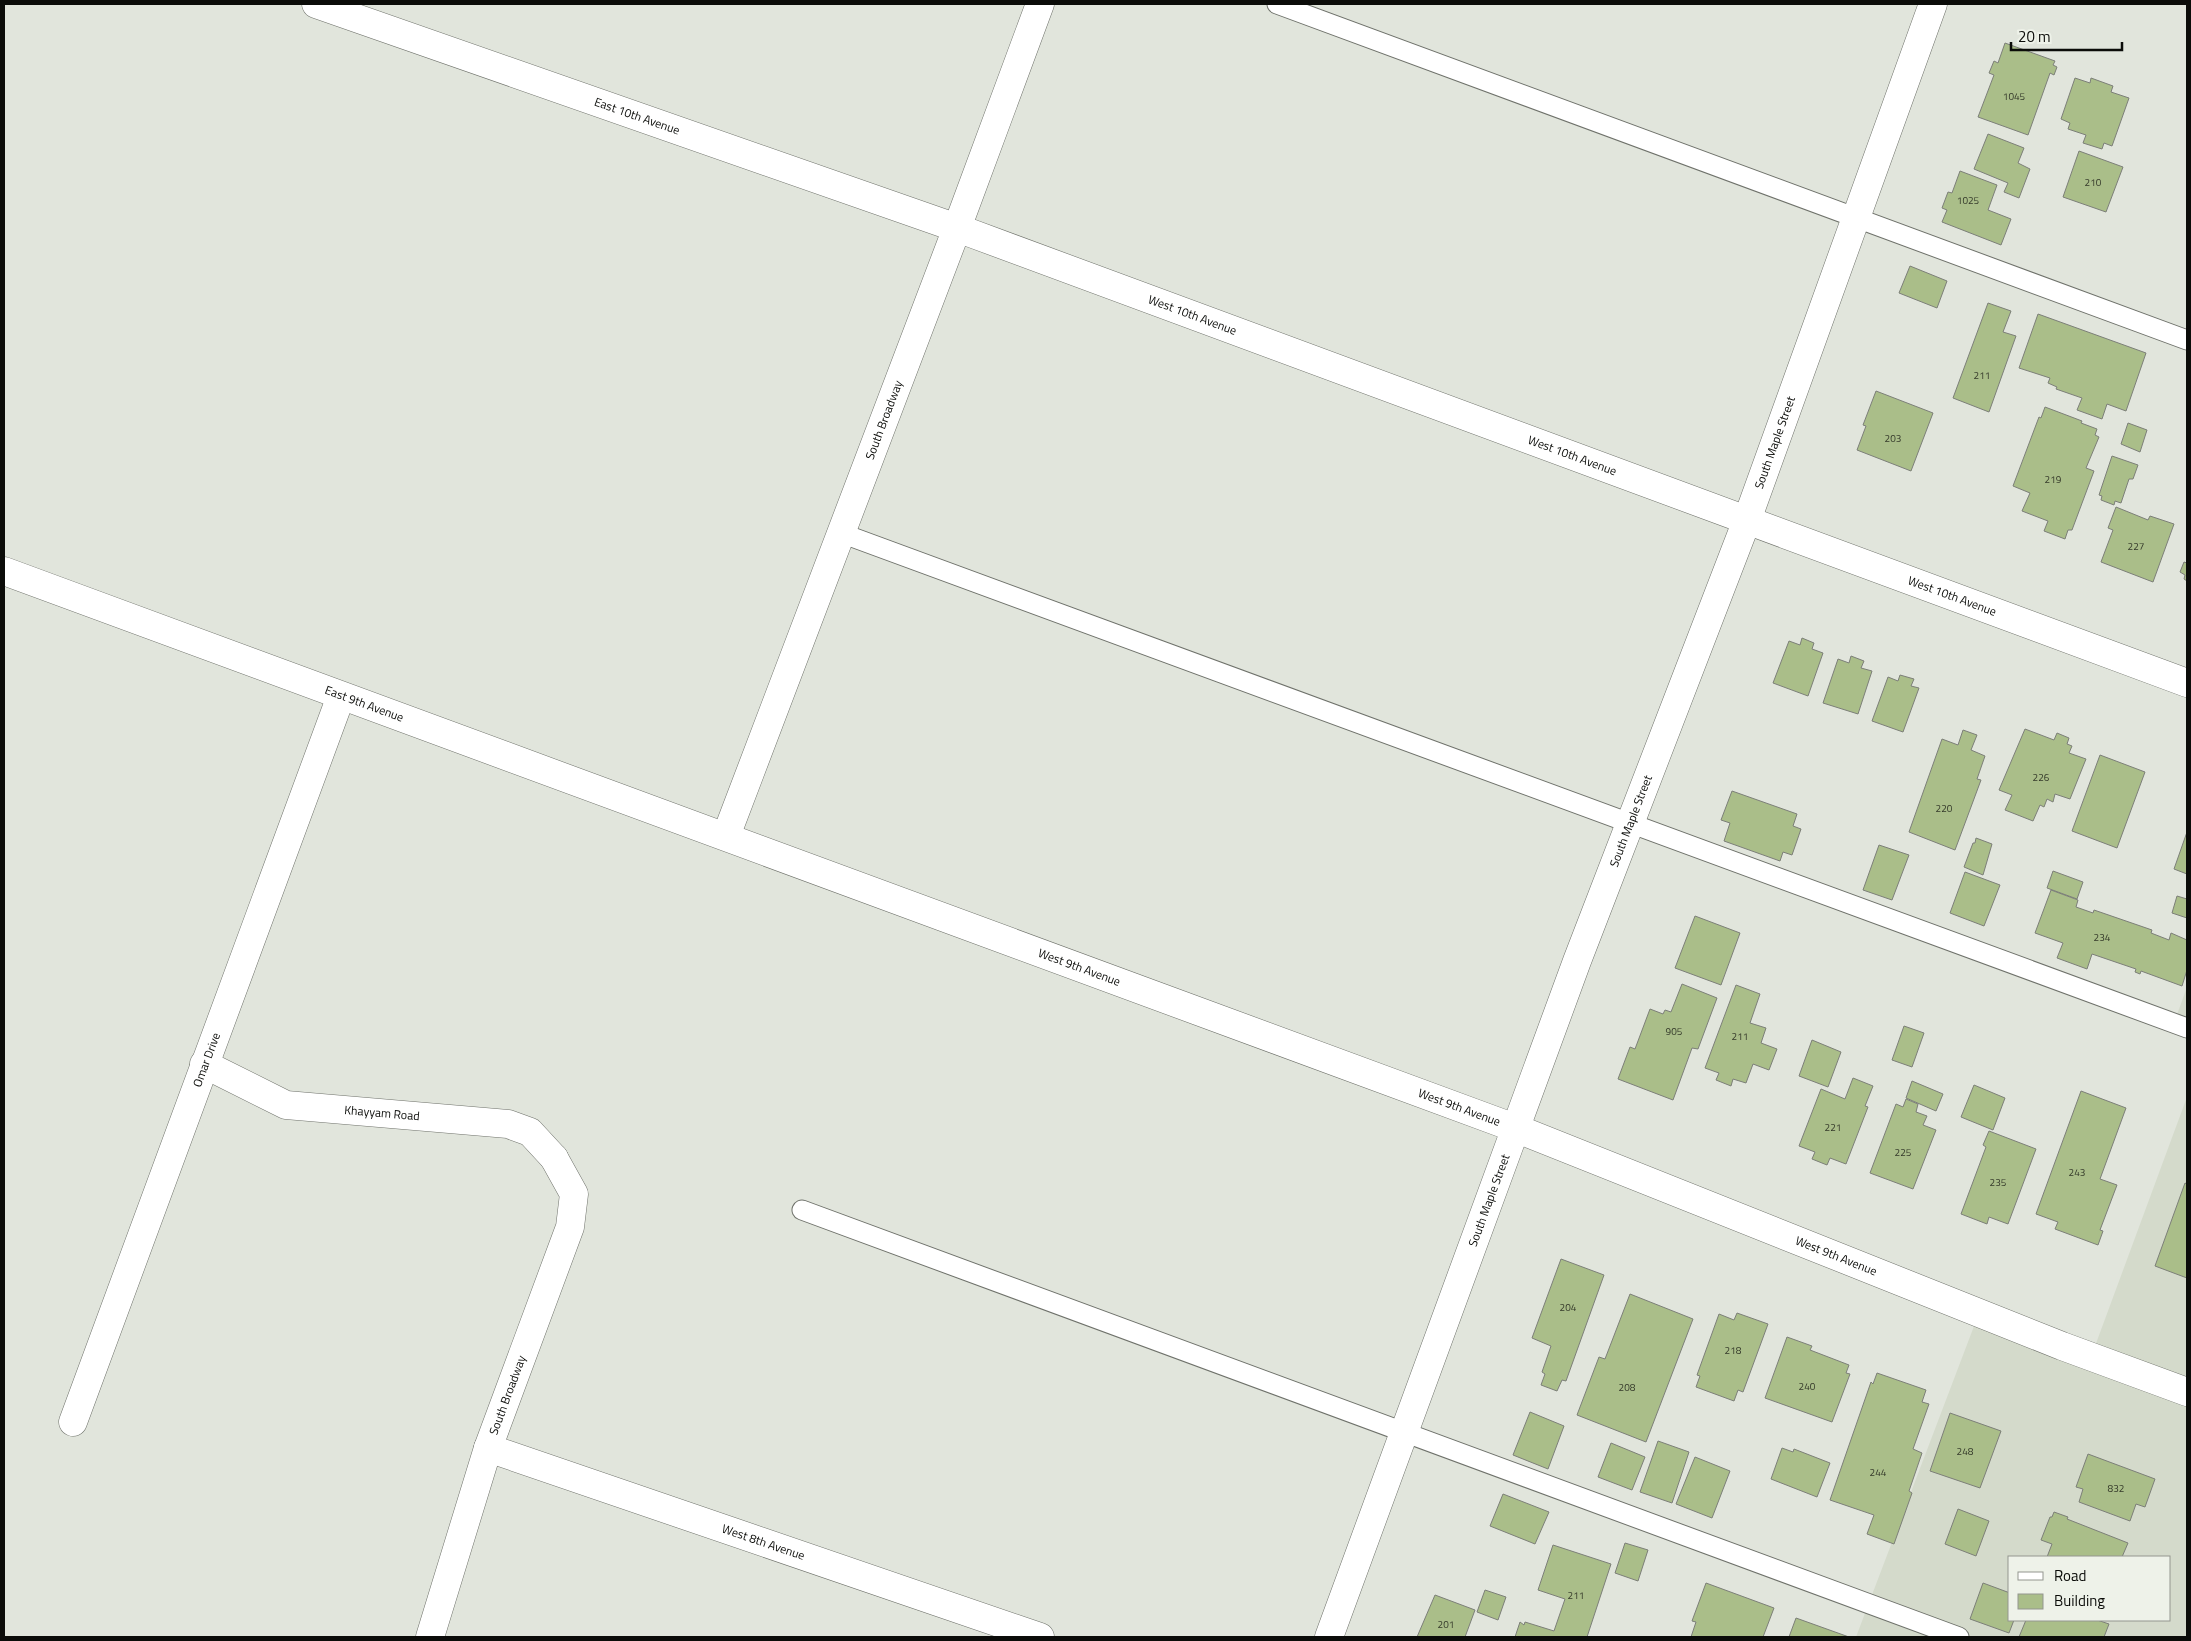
<svg xmlns="http://www.w3.org/2000/svg" width="2191" height="1641" font-family="'Titillium Web',sans-serif">
  <style>
    .built { fill: #d4dacb; fill-rule: evenodd }
    .building { fill: #aabe89; stroke: #7c7f78 }
    .lines { fill: none; stroke-linecap: round; stroke-linejoin: round }
    .lane-casing { stroke: #6f726b; stroke-width: 21 }
    .street-casing { stroke: #6f726b; stroke-width: 29 }
    .secondary-casing { stroke: #6f726b; stroke-width: 29 }
    .lane { stroke: #fff; stroke-width: 19 }
    .street { stroke: #fff; stroke-width: 28 }
    .secondary { stroke: #fff; stroke-width: 28 }
    .labels { text-anchor: middle; stroke-width: 4; stroke-linejoin: round; paint-order: stroke }
    .number-label { font-size: 10px; fill: #333829 }
    .street-label { font-size: 12px; fill: #0b0c09; stroke: #eef2e9 }
  </style>
  <rect width="100%" height="100%" fill="#e1e5dc"/>
  <g class="built">
    <polygon points="2187,987 2187,1028 2174,1023"/>
    <path d="M2187,1097V1637H1856L1979,1313L2091,1357ZM2010,1557H2170V1620H2010Z"/>
  </g>
  <g class="building">
    <polygon points="2005,43 2055,61 2053,65 2057,67 2054,75 2050,73 2028,135 1978,117 1994,75 1989,73 1994,61 1998,63"/>
    <polygon points="2075,78 2090,83 2091,78 2113,86 2111,92 2129,98 2112,146 2104,143 2102,149 2083,143 2086,135 2068,129 2070,123 2061,119"/>
    <polygon points="1988,134 2024,148 2018,163 2030,169 2019,198 2004,192 2008,183 1974,169"/>
    <polygon points="2079,151 2123,167 2106,212 2063,197"/>
    <polygon points="1960,171 1997,185 1988,210 2011,219 2001,245 1942,222 1947,210 1942,208 1948,192 1952,193"/>
    <polygon points="1910,266 1947,281 1937,308 1899,293"/>
    <polygon points="1988,303 2011,311 2003,332 2016,336 1989,412 1953,398"/>
    <polygon points="2038,314 2146,353 2126,411 2107,404 2102,419 2077,410 2082,398 2056,389 2057,387 2048,383 2050,378 2019,368"/>
    <polygon points="1876,391 1933,413 1911,471 1857,450 1866,426 1863,425"/>
    <polygon points="2045,407 2082,421 2081,423 2097,429 2095,435 2099,437 2086,468 2094,471 2072,530 2068,530 2065,539 2044,531 2048,521 2022,511 2030,493 2013,486 2039,417 2041,418"/>
    <polygon points="2128,423 2147,430 2140,452 2121,444"/>
    <polygon points="2112,456 2138,465 2133,479 2129,479 2121,503 2115,501 2114,505 2101,500 2102,496 2099,495"/>
    <polygon points="2116,507 2148,520 2150,516 2174,524 2153,582 2101,562 2113,530 2108,528"/>
    <polygon points="2184,562 2187,563 2187,581 2184,579 2185,575 2180,572"/>
    <polygon points="1802,638 1814,643 1812,649 1823,653 1808,696 1773,683 1789,641 1800,645"/>
    <polygon points="1851,656 1864,661 1861,668 1872,671 1858,714 1823,703 1838,659 1849,663"/>
    <polygon points="1900,675 1914,679 1911,686 1919,688 1903,732 1872,721 1888,677 1898,681"/>
    <polygon points="2025,729 2054,740 2057,733 2069,738 2067,744 2072,746 2069,753 2086,759 2070,799 2055,794 2053,802 2047,799 2044,807 2040,805 2033,821 2005,810 2012,795 1999,790"/>
    <polygon points="1963,730 1977,735 1971,750 1985,756 1977,779 1981,780 1955,850 1909,832 1942,739 1958,745"/>
    <polygon points="2100,755 2145,772 2117,848 2072,831"/>
    <polygon points="1732,791 1797,814 1793,826 1801,829 1792,855 1783,852 1780,861 1724,841 1730,823 1721,820"/>
    <polygon points="2187,832 2187,874 2174,869"/>
    <polygon points="1976,838 1992,844 1983,875 1964,867 1973,843 1975,843"/>
    <polygon points="1879,845 1909,855 1892,900 1863,890"/>
    <polygon points="2053,871 2083,882 2077,899 2047,888"/>
    <polygon points="1965,872 2000,885 1984,926 1950,913"/>
    <polygon points="2051,890 2078,900 2076,907 2093,913 2094,910 2152,930 2151,933 2169,940 2171,933 2187,940 2187,970 2182,986 2141,971 2140,974 2135,972 2136,969 2092,954 2087,969 2057,958 2063,943 2035,933"/>
    <polygon points="2177,896 2187,899 2187,918 2172,913"/>
    <polygon points="1695,916 1740,933 1721,985 1675,968"/>
    <polygon points="1682,984 1717,998 1698,1049 1692,1048 1673,1100 1618,1079 1630,1047 1635,1049 1650,1009 1663,1014 1665,1010 1671,1012"/>
    <polygon points="1736,985 1760,994 1750,1023 1766,1028 1761,1043 1777,1049 1769,1070 1753,1064 1746,1083 1733,1079 1731,1086 1716,1080 1719,1073 1705,1068"/>
    <polygon points="1904,1026 1924,1033 1912,1067 1892,1060"/>
    <polygon points="1812,1040 1841,1052 1828,1087 1799,1076"/>
    <polygon points="1853,1078 1873,1086 1865,1106 1868,1107 1846,1164 1830,1158 1827,1165 1812,1159 1815,1152 1799,1146 1821,1089 1845,1099"/>
    <polygon points="1912,1081 1943,1094 1936,1111 1906,1098"/>
    <polygon points="1974,1085 2005,1098 1993,1130 1961,1117"/>
    <polygon points="2081,1091 2126,1108 2100,1179 2117,1185 2100,1230 2103,1231 2098,1245 2055,1229 2058,1222 2036,1214"/>
    <polygon points="1906,1099 1918,1104 1916,1112 1927,1116 1923,1125 1936,1130 1913,1189 1870,1173 1896,1104 1903,1107"/>
    <polygon points="1989,1131 2036,1149 2008,1224 1989,1217 1987,1224 1961,1214 1986,1147 1983,1145"/>
    <polygon points="2185,1183 2187,1184 2187,1278 2155,1266"/>
    <polygon points="1561,1259 1604,1275 1566,1381 1562,1380 1557,1391 1541,1385 1545,1374 1542,1372 1551,1346 1532,1338"/>
    <polygon points="1630,1294 1693,1319 1646,1442 1577,1415 1599,1357 1605,1359"/>
    <polygon points="1737,1313 1768,1324 1743,1392 1738,1390 1734,1401 1696,1387 1700,1376 1697,1375 1719,1314 1734,1320"/>
    <polygon points="1787,1337 1812,1346 1810,1350 1849,1365 1846,1373 1850,1374 1832,1422 1765,1398"/>
    <polygon points="1877,1373 1926,1390 1922,1402 1929,1404 1913,1449 1922,1453 1909,1491 1912,1493 1894,1544 1867,1534 1874,1515 1830,1500 1871,1382 1873,1384"/>
    <polygon points="1530,1412 1564,1426 1548,1469 1513,1455"/>
    <polygon points="1950,1413 2001,1431 1980,1488 1930,1471"/>
    <polygon points="1658,1441 1689,1452 1672,1503 1640,1492"/>
    <polygon points="1611,1443 1645,1457 1632,1490 1598,1477"/>
    <polygon points="1782,1448 1793,1452 1794,1449 1830,1463 1817,1497 1771,1479"/>
    <polygon points="2088,1454 2155,1479 2145,1507 2136,1504 2130,1521 2079,1502 2083,1489 2076,1487"/>
    <polygon points="1695,1457 1730,1471 1712,1518 1676,1504"/>
    <polygon points="1503,1494 1549,1512 1535,1544 1490,1526"/>
    <polygon points="1958,1509 1989,1521 1976,1556 1945,1544"/>
    <polygon points="2054,1512 2068,1517 2067,1519 2128,1543 2122,1557 2047,1557 2052,1544 2041,1540 2050,1517 2052,1517"/>
    <polygon points="1625,1543 1648,1550 1638,1581 1615,1573"/>
    <polygon points="1553,1545 1611,1564 1587,1637 1515,1637 1520,1622 1524,1625 1525,1622 1554,1631 1565,1599 1538,1590"/>
    <polygon points="1706,1583 1774,1608 1763,1637 1691,1637 1696,1622 1692,1621"/>
    <polygon points="1983,1583 2010,1593 2010,1620 2014,1620 2009,1633 1970,1619"/>
    <polygon points="1485,1590 1506,1597 1498,1620 1477,1612"/>
    <polygon points="1435,1595 1475,1610 1465,1637 1417,1637"/>
    <polygon points="1796,1618 1849,1637 1789,1637"/>
    <polygon points="2026,1620 2097,1620 2109,1624 2104,1637 2019,1637"/>
  </g>
  <g class="lines">
    <g class="lane-casing">
      <g id="lane">
        <polyline points="1277,4 2187,340"/>
        <polyline points="841,533 2187,1028"/>
        <polyline points="802,1210 1959,1637"/>
      </g>
    </g>
    <g class="street-casing">
      <g id="street">
        <path id="s1" d="M957,228L2187,683"/>
        <path id="s2" d="M726,836L957,228L1040,4"/>
        <path id="s3" d="M204,1064L286,1105L508,1124L530,1132L554,1158"/>
        <path id="s4" d="M73,1422L341,696"/>
        <path id="s5" d="M488,1448L1040,1637"/>
        <path id="s6" d="M1329,1637L1577,961L1747,520L1933,4"/>
      </g>
    </g>
    <g class="secondary-casing">
      <g id="secondary">
        <path id="s7" d="M316,4L957,228"/>
        <path id="s8" d="M4,571L1515,1128L2062,1346L2187,1392"/>
        <path id="s9" d="M430,1637L488,1448L570,1227L574,1194L554,1158"/>
      </g>
    </g>
    <use href="#lane" class="lane"/>
    <use href="#street" class="street"/>
    <use href="#secondary" class="secondary"/>
  </g>
  <g class="labels">
    <g class="number-label">
      <text x="2014" y="100">1045</text>
      <text x="2093" y="186">210</text>
      <text x="1968" y="204">1025</text>
      <text x="1982" y="379">211</text>
      <text x="1893" y="442">203</text>
      <text x="2053" y="483">219</text>
      <text x="2136" y="550">227</text>
      <text x="2041" y="781">226</text>
      <text x="1944" y="812">220</text>
      <text x="2102" y="941">234</text>
      <text x="1674" y="1035">905</text>
      <text x="1740" y="1040">211</text>
      <text x="1833" y="1131">221</text>
      <text x="1903" y="1156">225</text>
      <text x="2077" y="1176">243</text>
      <text x="1998" y="1186">235</text>
      <text x="1568" y="1311">204</text>
      <text x="1733" y="1354">218</text>
      <text x="1807" y="1390">240</text>
      <text x="1627" y="1391">208</text>
      <text x="1965" y="1455">248</text>
      <text x="1878" y="1476">244</text>
      <text x="2116" y="1492">832</text>
      <text x="1576" y="1599">211</text>
      <text x="1446" y="1628">201</text>
    </g>
    <g class="street-label">
      <text dy="4" stroke="none"><textPath href="#s7" startOffset="340">East 10th Avenue</textPath></text>
      <text dy="4" stroke="none"><textPath href="#s1" startOffset="251">West 10th Avenue</textPath></text>
      <text dy="4" stroke="none"><textPath href="#s2" startOffset="445">South Broadway</textPath></text>
      <text dy="4" stroke="none"><textPath href="#s6" startOffset="1275">South Maple Street</textPath></text>
      <text dy="4" stroke="none"><textPath href="#s1" startOffset="656">West 10th Avenue</textPath></text>
      <text dy="4" stroke="none"><textPath href="#s1" startOffset="1061">West 10th Avenue</textPath></text>
      <text dy="4" stroke="none"><textPath href="#s8" startOffset="384">East 9th Avenue</textPath></text>
      <text dy="4" stroke="none"><textPath href="#s6" startOffset="870">South Maple Street</textPath></text>
      <text dy="4" stroke="none"><textPath href="#s8" startOffset="1146">West 9th Avenue</textPath></text>
      <text dy="4" stroke="none"><textPath href="#s4" startOffset="386">Omar Drive</textPath></text>
      <text dy="4" stroke="none"><textPath href="#s8" startOffset="1551">West 9th Avenue</textPath></text>
      <text dy="4" stroke="none"><textPath href="#s3" startOffset="188">Khayyam Road</textPath></text>
      <text dy="4" stroke="none"><textPath href="#s6" startOffset="465">South Maple Street</textPath></text>
      <text dy="4" stroke="none"><textPath href="#s8" startOffset="1956">West 9th Avenue</textPath></text>
      <text dy="4" stroke="none"><textPath href="#s9" startOffset="254">South Broadway</textPath></text>
      <text dy="4" stroke="none"><textPath href="#s5" startOffset="291">West 8th Avenue</textPath></text>
    </g>
  </g>
  <rect width="2191" height="1641" fill="none" stroke="#0b0c09" stroke-width="10"/>
  <rect x="2008" y="1556" width="162" height="65" fill="#eef2e9" stroke="#93968f"/>
  <rect x="2018" y="1572" width="25" height="8" fill="#ffffff" stroke="#93968f"/>
  <text x="2054" y="1581" font-size="15" fill="#0b0c09">Road</text>
  <rect x="2018" y="1594" width="25" height="15" fill="#aabe89" stroke="#93968f"/>
  <text x="2054" y="1606" font-size="15" fill="#0b0c09">Building</text>
  <path d="M2011 42v8h111v-8" fill="none" stroke="#0b0c09" stroke-width="2.5"/>
  <text x="2018" y="42" font-size="15" fill="#0b0c09" stroke="#eef2e9" stroke-width="4" paint-order="stroke">20 m</text>
</svg>
